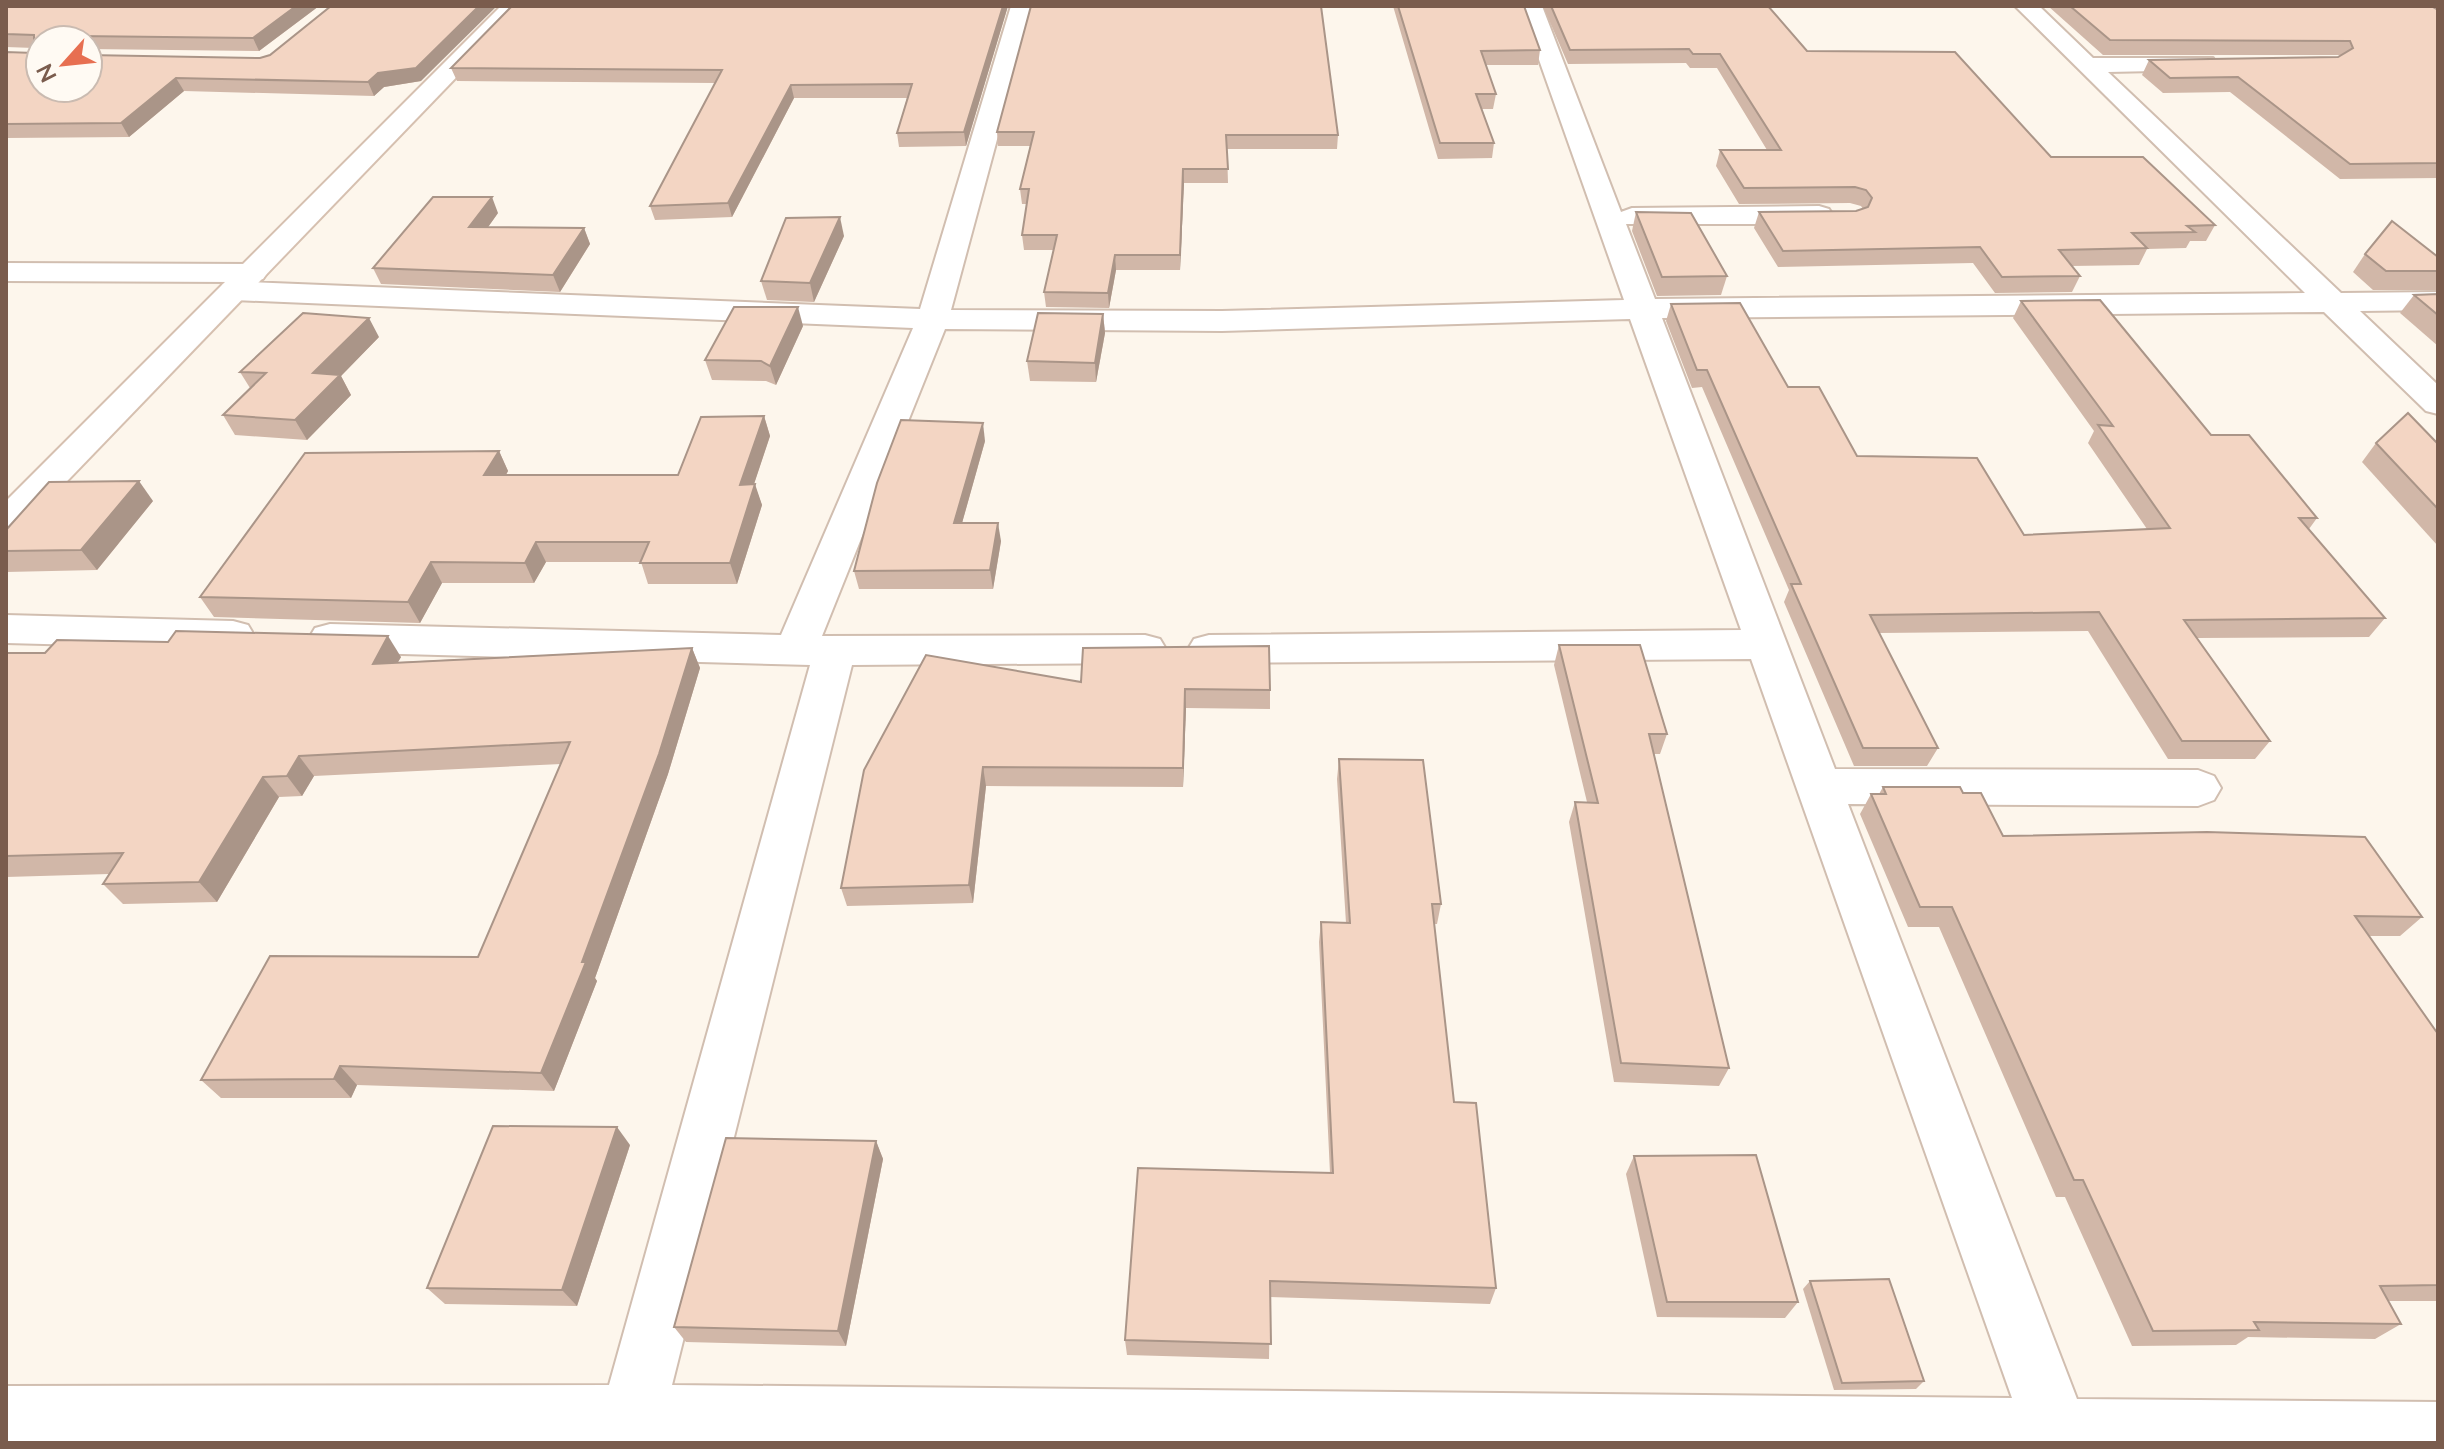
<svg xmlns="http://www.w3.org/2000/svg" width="2444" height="1449" font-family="Lato,sans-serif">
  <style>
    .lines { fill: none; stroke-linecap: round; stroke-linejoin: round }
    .street-casing { stroke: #d1beb0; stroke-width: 4 }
    .secondary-casing { stroke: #d6c0b0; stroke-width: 4 }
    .street { fill: #fff; fill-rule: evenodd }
    .secondary { fill: #fff; fill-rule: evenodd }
    .wall { fill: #d1b7a8 }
    .shaded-wall { fill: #aa9588 }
    .building { fill: #f3d5c3; stroke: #aa9588; stroke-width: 2 }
  </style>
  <rect width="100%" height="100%" fill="#fdf6ec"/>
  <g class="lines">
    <g class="street-casing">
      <g id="street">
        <path d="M1011,6H1033L951,310L1222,311L1624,300L1520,6H1542L1621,212L1632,208L1819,206L1829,209L1833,215L1829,221L1819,224H1626L1655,299L2305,293L2015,6H2039L2093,58H2213L2216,63L2213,68L2204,70L2108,72L2341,293L2438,292V310L2360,311L2438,385V414L2426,411L2324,312L1662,318L1835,769L2198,770L2214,776L2221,788L2214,800L2198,806L1848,804L2077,1399L2438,1402V1443H6V1386L609,1385L810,665L330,652L315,648L309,638L315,628L330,624L781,635L913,328L234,300L223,298L218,291L223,284L232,282L6,281V263L252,264L263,267L267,273L263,279L245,282L920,309ZM1630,319L1741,630L1209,635L1194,639L1188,649L1194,659L1209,663L1751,659L2012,1398L672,1385L852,665L1145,663L1160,659L1166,649L1160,639L1145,635L822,636L945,329L1222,331Z"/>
        <polygon points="6,615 233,621 248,625 254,635 248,645 233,649 6,643"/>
      </g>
    </g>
    <g class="secondary-casing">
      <polygon id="secondary" points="501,6 525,6 19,531 6,535 6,501"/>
    </g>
    <use href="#street" class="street"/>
    <use href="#secondary" class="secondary"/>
  </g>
  <g class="wall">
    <polygon points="6,6 319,6 259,51 88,49 88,40 40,40 88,55 421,81 384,87 374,96 184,91 129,137 6,138 6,52 34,53 34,48 6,47"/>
    <polygon points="1008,6 966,146 899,147 897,133 907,98 794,98 732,217 655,220 650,206 715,83 457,81 451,68"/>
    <polygon points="1031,6 1338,135 1337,149 1227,149 1228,183 1184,183 1180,270 1116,270 1109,308 1046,307 1044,292 1054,250 1024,250 1022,235 1027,204 1022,204 1020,189 1030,146 998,146 997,132"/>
    <polygon points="1393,6 1524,6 1540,50 1538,65 1486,65 1496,94 1493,109 1482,109 1494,143 1492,158 1438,159"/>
    <polygon points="1543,6 1768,6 1807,51 2051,157 2215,225 2206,241 2190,241 2186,248 2147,249 2139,265 2071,266 2080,276 2072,292 1995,293 1973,263 1778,267 1754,228 1759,212 1856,211 1863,209 1861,206 1850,203 1739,204 1716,166 1720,150 1767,150 1717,68 1690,68 1686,63 1568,64"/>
    <polygon points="2048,6 2431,6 2438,10 2438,178 2340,179 2230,92 2163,93 2142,75 2149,60 2338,57 2341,55 2103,55"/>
    <polygon points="1636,212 1727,276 1721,295 1657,296 1632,231"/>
    <polygon points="498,213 488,227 584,228 590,244 560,292 381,284 373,268"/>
    <polygon points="844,236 814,302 767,300 761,281"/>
    <polygon points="2365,254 2438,257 2438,290 2373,290 2353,272"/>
    <polygon points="2438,294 2438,346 2400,313 2414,295"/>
    <polygon points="2021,301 2211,435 2317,518 2309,529 2385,618 2369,637 2197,638 2270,741 2255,759 2168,759 2088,631 1879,633 1938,748 1927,766 1854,766 1784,602 1789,590 1702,387 1692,388 1666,321 1671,304 1788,387 1857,456 2024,535 2147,529 2088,443 2094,431 2013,318"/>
    <polygon points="1103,314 1105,333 1096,382 1030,381 1027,361"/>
    <polygon points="803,326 776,385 766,381 712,380 705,360"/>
    <polygon points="379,337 341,376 351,395 307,440 235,435 223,415 250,388 240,372"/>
    <polygon points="764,416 770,436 754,484 762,505 737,584 648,584 641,562 546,562 534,583 442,583 420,623 214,617 200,597 499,451 508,471 506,475 678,475"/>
    <polygon points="985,441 962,523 1001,541 993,589 859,589 854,571"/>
    <polygon points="2376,443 2438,444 2438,546 2362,462"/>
    <polygon points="153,501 97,570 6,572 6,530"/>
    <polygon points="1559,645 1667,734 1660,754 1654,754 1729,1068 1719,1086 1614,1082 1569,822 1575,802 1587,802 1554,665"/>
    <polygon points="692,648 700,668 668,774 595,978 597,981 554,1091 357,1085 351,1098 221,1098 201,1080 478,957 561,764 314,776 302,796 279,797 217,902 123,904 103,884 109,874 6,877 6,653 401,657 398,662"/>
    <polygon points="1081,682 1270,690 1270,709 1186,708 1183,787 986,786 973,903 847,906 841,888"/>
    <polygon points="1339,759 1441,904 1437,924 1434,924 1454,1102 1496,1288 1490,1304 1270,1297 1269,1359 1127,1355 1125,1340 1330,1173 1319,942 1321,922 1346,923 1337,779"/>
    <polygon points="1883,787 1963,793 2003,836 2422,917 2400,936 2369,936 2438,1034 2438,1301 2388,1301 2401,1324 2375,1339 2248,1337 2236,1345 2132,1346 2065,1197 2056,1197 1939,927 1908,927 1860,814 1871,794 1879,794"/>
    <polygon points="876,1141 883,1159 846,1346 686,1342 674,1327"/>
    <polygon points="630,1145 577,1306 445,1304 427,1288"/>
    <polygon points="1634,1156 1798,1302 1785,1318 1657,1317 1626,1174"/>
    <polygon points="1810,1281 1924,1381 1916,1389 1834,1390 1803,1289"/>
  </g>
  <g class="shaded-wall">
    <polygon points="296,6 319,6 259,51 253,38"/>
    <polygon points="479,6 497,6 421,81 384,87 374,96 368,82 378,73"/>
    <polygon points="1003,6 1008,6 966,146 964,132"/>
    <polygon points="176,78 184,91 129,137 121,123"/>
    <polygon points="791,85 794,98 732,217 728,203"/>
    <polygon points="1183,169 1184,183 1180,270 1180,255"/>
    <polygon points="492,197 498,213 476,244 469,227"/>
    <polygon points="840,217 844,236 814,302 810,283"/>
    <polygon points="584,228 590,244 560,292 553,275"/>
    <polygon points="1115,255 1116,270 1109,308 1108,293"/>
    <polygon points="798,307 803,326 776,385 770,366"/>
    <polygon points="1103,314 1105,333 1096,382 1095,363"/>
    <polygon points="369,318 379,337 341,376 351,395 307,440 295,420 313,373"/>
    <polygon points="764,416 770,436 747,505 740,485"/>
    <polygon points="983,423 985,441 957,541 954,523"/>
    <polygon points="499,451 508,471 494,496 484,475"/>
    <polygon points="139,481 153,501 97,570 81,550"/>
    <polygon points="755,484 762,505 737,584 730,563"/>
    <polygon points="998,523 1001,541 993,589 990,570"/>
    <polygon points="536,542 546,562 534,583 525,563"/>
    <polygon points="431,562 442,583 420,623 408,602"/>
    <polygon points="388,636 401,657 385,684 373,664"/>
    <polygon points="692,648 700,668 668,774 595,978 597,981 554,1091 541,1073 582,962"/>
    <polygon points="1185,689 1186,708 1183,787 1183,768"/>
    <polygon points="299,756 314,776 302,796 287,776"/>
    <polygon points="983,767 986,786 973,903 969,885"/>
    <polygon points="263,777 279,797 217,902 199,882"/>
    <polygon points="340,1066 357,1085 351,1098 334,1079"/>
    <polygon points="617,1127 630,1145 577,1306 562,1290"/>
    <polygon points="876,1141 883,1159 846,1346 838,1331"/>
  </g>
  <g class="building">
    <polygon points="6,6 296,6 253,38 78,36 79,40 40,40 40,88 88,88 88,55 260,58 270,55 331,6 479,6 416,68 378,73 368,82 176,78 121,123 6,124 6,52 34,53 34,35 6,34"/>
    <polygon points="512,6 1003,6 964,132 897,133 912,84 791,85 728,203 650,206 722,70 451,68"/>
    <polygon points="1031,6 1321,6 1338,135 1226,135 1228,169 1183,169 1180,255 1115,255 1108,293 1044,292 1057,235 1022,235 1029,189 1020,189 1034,132 997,132"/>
    <polygon points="1398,6 1524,6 1540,50 1481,51 1496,94 1476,94 1494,143 1440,143"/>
    <polygon points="1551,6 1768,6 1807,51 1955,52 2051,157 2143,157 2215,225 2187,226 2195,232 2132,233 2147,248 2059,250 2080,276 2002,277 1980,247 1783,251 1759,212 1856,211 1868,207 1872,198 1866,190 1855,187 1744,188 1720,150 1781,150 1720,54 1693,54 1689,49 1570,50"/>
    <polygon points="2070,6 2431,6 2438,10 2438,163 2350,164 2238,77 2170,78 2149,60 2338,57 2353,48 2350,41 2110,40"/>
    <polygon points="433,197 492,197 469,227 584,228 553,275 373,268"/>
    <polygon points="1636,212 1691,213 1727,276 1662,277"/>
    <polygon points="840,217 810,283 761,281 786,218"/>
    <polygon points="2392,221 2438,257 2438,271 2386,271 2365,254"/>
    <polygon points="2438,294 2438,315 2414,295"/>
    <polygon points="2100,300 2211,435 2249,435 2317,518 2299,518 2385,618 2184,620 2270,741 2182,741 2099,612 1870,615 1938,748 1863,748 1791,584 1801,584 1707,370 1697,370 1671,304 1740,303 1788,387 1819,387 1857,456 1977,458 2024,535 2170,528 2098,425 2113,426 2021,301"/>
    <polygon points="734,307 798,307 770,366 761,361 705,360"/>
    <polygon points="303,313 369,318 313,373 340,375 295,420 223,415 266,373 240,372"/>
    <polygon points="1038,313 1103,314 1095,363 1027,361"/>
    <polygon points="2408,413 2438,444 2438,509 2376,443"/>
    <polygon points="764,416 740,485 755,484 730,563 640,563 649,542 536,542 525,563 431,562 408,602 200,597 305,453 499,451 484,475 678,475 701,417"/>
    <polygon points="901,420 983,423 954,523 998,523 990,570 854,571 877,483"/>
    <polygon points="139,481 81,550 6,551 6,530 49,482"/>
    <polygon points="176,631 388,636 373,664 692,648 659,754 582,962 586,962 541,1073 340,1066 334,1079 201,1080 270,956 478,957 570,742 299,756 287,776 263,777 199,882 103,884 123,853 6,856 6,653 45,653 57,640 168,642"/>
    <polygon points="1559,645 1640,645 1667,734 1649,734 1729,1068 1621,1063 1575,802 1598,803"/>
    <polygon points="1269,646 1270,690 1185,689 1183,768 983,767 969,885 841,888 864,770 926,655 1081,682 1083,648"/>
    <polygon points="1339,759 1423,760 1441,904 1432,904 1454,1102 1476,1103 1496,1288 1270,1281 1271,1344 1125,1340 1138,1168 1333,1173 1321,922 1350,923"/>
    <polygon points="1883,787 1960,787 1963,793 1981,793 2003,836 2207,832 2365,837 2422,917 2355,916 2438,1034 2438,1285 2380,1286 2401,1324 2254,1322 2259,1330 2153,1331 2083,1180 2074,1180 1952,907 1920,907 1871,794 1886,794"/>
    <polygon points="493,1126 617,1127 562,1290 427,1288"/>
    <polygon points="726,1138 876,1141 838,1331 674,1327"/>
    <polygon points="1756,1155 1798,1302 1667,1302 1634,1156"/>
    <polygon points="1889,1279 1924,1381 1842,1383 1810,1281"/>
  </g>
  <rect width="2444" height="1449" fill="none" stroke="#7a5c4d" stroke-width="16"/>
  <g transform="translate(64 64) rotate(243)"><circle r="38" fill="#fffaf3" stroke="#cabbb1" stroke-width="2"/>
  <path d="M0-6L14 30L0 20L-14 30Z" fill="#e76f51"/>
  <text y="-12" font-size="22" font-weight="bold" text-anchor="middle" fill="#7a5c4d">N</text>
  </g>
</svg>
